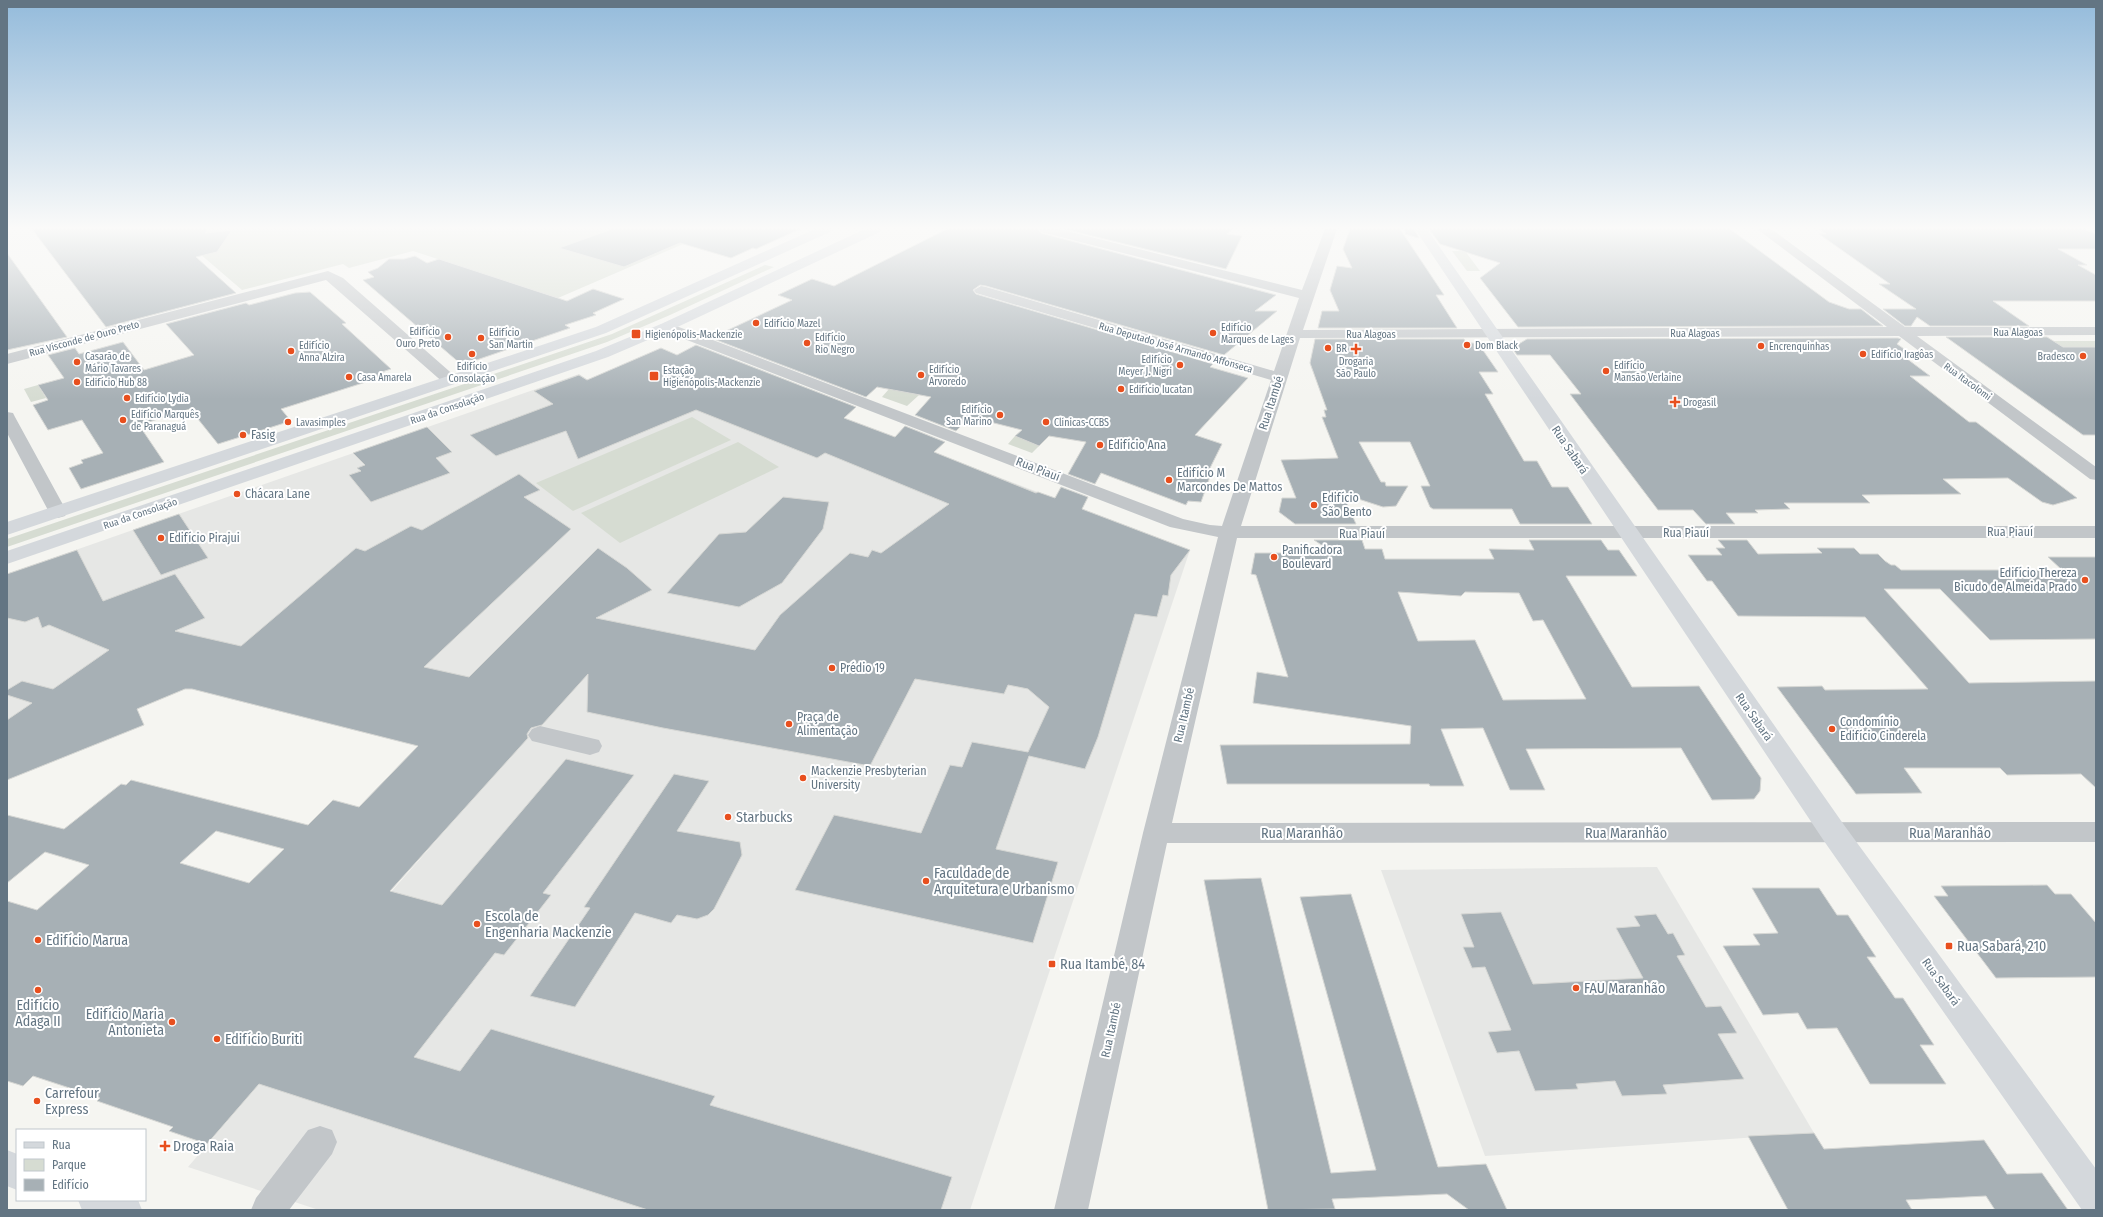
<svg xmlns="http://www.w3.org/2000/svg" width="2103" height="1217" font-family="'Fira Sans Condensed',sans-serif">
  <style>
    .built { fill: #e6e7e5 }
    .green { fill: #d6dcd2 }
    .building { fill: #a7b0b5; stroke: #d6d7d4; fill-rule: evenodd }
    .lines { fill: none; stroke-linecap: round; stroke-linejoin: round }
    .street { fill: #c2c6c9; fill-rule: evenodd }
    .secondary { fill: #d4d8dc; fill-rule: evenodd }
    .primary { fill: #d4d8dc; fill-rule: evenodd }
    .poi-dot { fill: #e84f1e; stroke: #fff; stroke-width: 1.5 }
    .labels { text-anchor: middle; stroke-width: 4; stroke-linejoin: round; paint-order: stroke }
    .far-poi-label { font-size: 10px; fill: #637583; stroke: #fff; text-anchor: start }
    .far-street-label { font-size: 10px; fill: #637583; stroke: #fff }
    .street-label { font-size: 12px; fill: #637583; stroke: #fff }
    .poi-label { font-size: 12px; fill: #637583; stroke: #fff; text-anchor: start }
    .near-poi-label { font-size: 14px; fill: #637583; stroke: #fff; text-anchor: start }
    .near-street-label { font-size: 14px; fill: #637583; stroke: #fff }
  </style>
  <rect width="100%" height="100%" fill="#f5f5f1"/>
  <g class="built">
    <polygon points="579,374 637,411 733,376 1190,550 970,1210 319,1210 188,1167 418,899 391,892 522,743 192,665 7,737 7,574"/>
    <polygon points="1657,867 1814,1133 1485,1156 1381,870"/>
  </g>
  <g class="green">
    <polygon points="171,229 682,229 704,235 558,298 413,251 349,268 343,264 242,290"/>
    <polygon points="1452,251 1465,251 1480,271 1467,271"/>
    <polygon points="765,265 774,267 670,315 607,342 7,547 7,539 612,334"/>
    <polygon points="2048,341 2096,341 2096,347 2057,347"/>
    <polygon points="38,385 46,398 31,402 24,389"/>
    <polygon points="889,389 919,395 907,406 882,397"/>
    <polygon points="692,417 731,440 573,511 536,483"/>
    <polygon points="1015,436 1039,446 1032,453 1008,444"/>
    <polygon points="738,442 779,467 620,543 581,513"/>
  </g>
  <g class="building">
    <polygon points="32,229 208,229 205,233 232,230 217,252 196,257 236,293 106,327"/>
    <polygon points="612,229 800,229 756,249 753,248 731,258 680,243 624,267 559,248"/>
    <polygon points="947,229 1038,229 1041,233 1276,295 1255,311 1277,311 1224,355 986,286 980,285 973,290 976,294 1213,364 1210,367 1248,378 1195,435 1222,444 1209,470 1212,471 1201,502 1188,501 1186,505 1101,473 1095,484 1068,474 1086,442 1049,436 1039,446 1015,436 1022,430 970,417 956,431 915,415 931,397 877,387 866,397 711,338 792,300 778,295 812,279 834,286"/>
    <polygon points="1064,229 1233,229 1227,234 1242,236 1226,269"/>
    <polygon points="1350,229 1400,229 1444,295 1436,295 1457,328 1318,328 1322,311 1339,311 1330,290 1337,266 1352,268 1343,249"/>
    <polygon points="1405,229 1414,229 1419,238 1405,234"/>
    <polygon points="1429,229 1730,229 1829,302 1849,309 1861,309 1883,326 1518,327 1480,278 1500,263 1440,244"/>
    <polygon points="1819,229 2084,229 2096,234 2096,249 2058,249 2087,265 2078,265 2096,275 2096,301 1993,301 2029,326 1930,326 1917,317 1911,326 1905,326 1883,309 1916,309 1879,284 1890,284 1819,234 1826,234"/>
    <polygon points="7,253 67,337 7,350"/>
    <polygon points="415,256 427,263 439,259 567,301 593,289 624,299 593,313 596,315 565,325 570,328 462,365 363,280 374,277 368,272 378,268 389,259 404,259"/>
    <polygon points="310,292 346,323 342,324 391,369 382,372 388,375 281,409 291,421 218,444 190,409 139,425 164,462 81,489 69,468 83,463 81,460 103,453 82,420 48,430 33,405 48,400 38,385 64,378 48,355 75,348 79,354 123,342 144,370 194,355 166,324 246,303 249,305 295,293"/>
    <polygon points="1946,337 2047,337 2063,347 2096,347 2096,435 2083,435"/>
    <polygon points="1898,338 1901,339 1897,344 1917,358 1906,358 1930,376 1910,376 1969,422 1976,422 2077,498 2053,505 2042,502 2008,478 1943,479 1961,494 1862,495 1870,503 1784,503 1790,509 1755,510 1758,513 1726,513 1735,524 1706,524 1693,510 1658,510 1570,394 1581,394 1550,355 1517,355 1512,348 1527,339"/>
    <polygon points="1315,339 1464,339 1466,343 1478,343 1498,372 1479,372 1493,394 1485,394 1524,461 1537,461 1552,487 1568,487 1592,524 1520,524 1512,509 1433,509 1430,507 1421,486 1430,486 1410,442 1359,442 1381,482 1385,482 1386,486 1408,486 1396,506 1383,507 1343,494 1356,524 1295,524 1279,512 1282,498 1296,498 1281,460 1338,458 1322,417 1326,417 1324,410 1327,410 1310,363"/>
    <path d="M696,345L856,407L844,418L895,437L905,426L945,442L934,452L1036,493L1038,492L1055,498L1061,487L1088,497L1082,509L1190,550L1171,575L1168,596L1163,595L1157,617L1135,614L1098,737L1085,769L1029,756L996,849L1058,862L1033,943L795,890L834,815L921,833L950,765L962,767L972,742L1028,752L1049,707L1028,689L1008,685L1004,694L915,679L870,766L663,728L587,712L588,674L542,725L531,728L527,734L528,738L390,891L442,905L566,759L634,775L543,893L551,895L504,955L495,953L414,1057L460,1071L491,1029L715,1096L710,1105L952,1177L941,1210H648L259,1084L207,1144L169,1131L173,1127L97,1101L100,1098L33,1076L23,1086L7,1081V901L37,910L89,865L45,852L7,883V815L64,829L121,784L126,785L131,780L308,825L333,800L359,807L418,746L192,689H185L137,709L144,725L7,780V720L32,703L7,695V690L22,681L53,689L109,650L49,625L42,628L38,617L25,622L7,618V574L77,550L103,601L175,574L205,618L175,631L241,646L356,548L365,551L411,526L422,530L519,474L540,490L524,497L571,529L424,667L469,677L598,548L627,568L652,590L596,618L755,650L780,615L850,553L868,557L872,550L881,553L949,504L825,453L817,458L696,410L578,459L566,431L496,456L470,435L553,404L534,391L579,375L587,380L661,348L677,355ZM216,831L284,849L249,883L180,863Z"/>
    <polygon points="427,427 452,452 436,458 450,473 371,502 349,475 361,471 357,468 365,465 353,453"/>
    <polygon points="783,497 829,502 823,529 782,583 739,607 667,593 719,534 746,532"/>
    <polygon points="179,514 208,558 161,575 133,530"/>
    <path d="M1314,540H1362L1365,549H1382L1385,559H1494L1489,549L1534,550L1529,540H1601L1608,550H1619L1637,576H1566L1632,687L1699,686L1761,778L1760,791L1754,799L1712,800L1681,748L1526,749L1545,790H1510L1483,728L1441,729L1464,786H1430L1429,784H1227L1220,745L1410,744L1411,726L1253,703L1257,672L1288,677L1256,575L1251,574L1255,553H1284L1283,548H1326ZM1398,592L1461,596L1465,592L1519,593L1533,621L1543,620L1586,699L1503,700L1475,640L1418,641Z"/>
    <polygon points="1718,540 1747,540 1758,554 1822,553 1817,548 1854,548 1860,554 1878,554 1885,561 1891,565 1895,565 1901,570 2062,570 2048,557 2096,557 2096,639 1990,640 1940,589 1884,589 1969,683 2096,681 2096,788 2081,774 2007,775 2000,768 1904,768 1922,793 1856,794 1777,687 1822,686 1825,690 1928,689 1865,617 1738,616 1712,581 1707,581 1688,555 1722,555 1716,548 1725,548"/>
    <polygon points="674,774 709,781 677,831 740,842 742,855 714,909 708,915 697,919 677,915 671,923 635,913 575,1007 530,996 590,908 584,907"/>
    <polygon points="1261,878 1331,1173 1376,1170 1300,897 1351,894 1438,1167 1486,1164 1507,1210 1469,1210 1447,1194 1332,1199 1335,1209 1268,1210 1204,880"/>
    <polygon points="2047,885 2055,894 2071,894 2096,923 2096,977 1996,978 1934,896 1948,896 1941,886"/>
    <polygon points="1752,888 1819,888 1837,915 1848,915 1876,957 1867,957 1895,998 1903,998 1934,1045 1920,1045 1946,1084 1870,1084 1837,1028 1807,1029 1798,1013 1763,1015 1723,946 1760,945 1753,934 1778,933"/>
    <polygon points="1501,912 1533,984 1643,978 1616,928 1640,926 1634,916 1656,914 1668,934 1673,933 1685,955 1677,956 1706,1007 1721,1006 1737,1033 1718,1034 1744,1079 1663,1085 1667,1094 1622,1096 1615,1081 1576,1084 1578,1089 1535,1091 1519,1051 1497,1053 1488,1032 1511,1030 1485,967 1472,968 1463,947 1474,947 1461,914"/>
    <polygon points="1814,1133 1824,1149 1984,1140 2007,1174 2042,1173 2068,1210 1995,1210 1986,1196 1906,1200 1912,1210 1788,1210 1748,1136"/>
  </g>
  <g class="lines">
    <g class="street">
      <polygon points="1039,229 1059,229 1302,290 1325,229 1337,229 1303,330 1887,327 1757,229 1771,229 1905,327 2096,327 2096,335 1917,336 2096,467 2096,480 2090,479 1899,336 1300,338 1241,526 2096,526 2096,538 1237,538 1172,823 2096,822 2096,842 1167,843 1088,1210 1054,1210 1143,833 1218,537 1170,527 661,330 659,327 661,324 671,324 1183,519 1210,525 1222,526 1271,380 976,293 974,290 981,286 986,287 1274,371 1299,298 1041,232"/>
      <polygon points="328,271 343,278 457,378 459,381 457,384 445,384 326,280 7,364 7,354"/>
      <polygon points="7,412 13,413 15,417 67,512 65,516 58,518 51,516 49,512 7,433"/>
      <polygon points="540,726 599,740 602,746 599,752 590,755 532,741 528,735 532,729"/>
      <polygon points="320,1126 332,1130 337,1142 332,1154 289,1210 251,1210 256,1198 308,1130"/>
    </g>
    <g class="secondary">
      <polygon points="1415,229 1427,229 1844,825 2096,1169 2096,1210 2082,1210 1824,841"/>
      <polygon points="7,1150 17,1154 17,1190 7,1186"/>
      <polygon points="78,1200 138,1200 142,1210 82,1210"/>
    </g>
    <g class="primary">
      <polygon points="815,229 831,229 830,232 606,333 7,535 7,522 596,327"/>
      <polygon points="865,229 881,229 880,232 671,330 608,357 7,564 7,551 596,351 661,324"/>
    </g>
  </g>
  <linearGradient id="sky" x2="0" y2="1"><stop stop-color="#94bbdb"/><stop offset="0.57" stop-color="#fafaf9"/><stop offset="1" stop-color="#fafaf9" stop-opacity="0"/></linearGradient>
  <rect width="2103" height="399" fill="url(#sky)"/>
  <g class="poi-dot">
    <circle cx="756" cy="323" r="4"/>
    <circle cx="1213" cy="333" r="4"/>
    <rect x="631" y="329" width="10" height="10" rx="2"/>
    <circle cx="448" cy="337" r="4"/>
    <circle cx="481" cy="338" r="4"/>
    <circle cx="807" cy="343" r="4"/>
    <circle cx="1467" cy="345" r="4"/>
    <circle cx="1761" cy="346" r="4"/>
    <circle cx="1328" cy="348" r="4"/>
    <path d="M1354 343h4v4h4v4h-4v4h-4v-4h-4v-4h4z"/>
    <circle cx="291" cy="351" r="4"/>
    <circle cx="472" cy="354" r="4"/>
    <circle cx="1863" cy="354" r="4"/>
    <circle cx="2083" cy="356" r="4"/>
    <circle cx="77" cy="362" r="4"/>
    <circle cx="1180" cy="365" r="4"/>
    <circle cx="1606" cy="371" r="4"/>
    <circle cx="921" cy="375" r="4"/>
    <rect x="649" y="371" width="10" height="10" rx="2"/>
    <circle cx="349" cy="377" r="4"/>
    <circle cx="77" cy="382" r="4"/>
    <circle cx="1121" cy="389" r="4"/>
    <circle cx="127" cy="398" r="4"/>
    <path d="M1673 396h4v4h4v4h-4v4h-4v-4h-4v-4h4z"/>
    <circle cx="1000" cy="415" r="4"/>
    <circle cx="123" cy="420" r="4"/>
    <circle cx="288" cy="422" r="4"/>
    <circle cx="1046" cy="422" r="4"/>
    <circle cx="243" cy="435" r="4"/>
    <circle cx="1100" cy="445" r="4"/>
    <circle cx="1169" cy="480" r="4"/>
    <circle cx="237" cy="494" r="4"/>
    <circle cx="1314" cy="505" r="4"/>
    <circle cx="161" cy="538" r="4"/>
    <circle cx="1274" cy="557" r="4"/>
    <circle cx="2085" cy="580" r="4"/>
    <circle cx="832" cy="668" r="4"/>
    <circle cx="789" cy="724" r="4"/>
    <circle cx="1832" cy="729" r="4"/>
    <circle cx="803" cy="778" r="4"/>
    <circle cx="728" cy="817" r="4"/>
    <circle cx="926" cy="881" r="4"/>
    <circle cx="477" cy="924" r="4"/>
    <circle cx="38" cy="940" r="4"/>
    <rect x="1945" y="942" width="8" height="8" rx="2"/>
    <rect x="1048" y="960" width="8" height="8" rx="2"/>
    <circle cx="1576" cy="988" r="4"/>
    <circle cx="38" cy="990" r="4"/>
    <circle cx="172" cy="1022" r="4"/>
    <circle cx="217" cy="1039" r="4"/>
    <circle cx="37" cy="1101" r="4"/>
    <path d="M163 1140h4v4h4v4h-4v4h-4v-4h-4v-4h4z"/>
  </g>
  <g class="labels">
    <g class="far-poi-label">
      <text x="764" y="327">Edifício Mazel</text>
      <text x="1221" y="331">Edifício<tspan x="1221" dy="12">Marques de Lages</tspan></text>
      <text x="440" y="335" text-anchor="end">Edifício<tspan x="440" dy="12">Ouro Preto</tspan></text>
      <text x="489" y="336">Edifício<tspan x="489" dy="12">San Martin</tspan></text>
      <text x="645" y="338">Higienópolis-Mackenzie</text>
      <text x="815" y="341">Edifício<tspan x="815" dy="12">Rio Negro</tspan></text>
      <text x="299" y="349">Edifício<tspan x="299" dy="12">Anna Alzira</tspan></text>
      <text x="1475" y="349">Dom Black</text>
      <text x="1769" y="350">Encrenquinhas</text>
      <text x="1336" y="352">BR</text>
      <text x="1871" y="358">Edifício Iragôas</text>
      <text x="85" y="360">Casarão de<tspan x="85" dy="12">Mário Tavares</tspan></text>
      <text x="2075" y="360" text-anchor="end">Bradesco</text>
      <text x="1172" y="363" text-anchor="end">Edifício<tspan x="1172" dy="12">Meyer J. Nigri</tspan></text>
      <text x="1356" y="365" text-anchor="middle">Drogaria<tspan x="1356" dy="12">São Paulo</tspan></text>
      <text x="1614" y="369">Edifício<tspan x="1614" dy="12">Mansão Verlaine</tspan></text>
      <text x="472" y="370" text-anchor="middle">Edifício<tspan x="472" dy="12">Consolação</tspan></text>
      <text x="929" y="373">Edifício<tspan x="929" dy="12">Arvoredo</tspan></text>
      <text x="663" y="374">Estação<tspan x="663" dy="12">Higienópolis-Mackenzie</tspan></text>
      <text x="357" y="381">Casa Amarela</text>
      <text x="85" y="386">Edifício Hub 88</text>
      <text x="1129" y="393">Edifício Iucatan</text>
      <text x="135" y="402">Edifício Lydia</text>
      <text x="1683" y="406">Drogasil</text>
      <text x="992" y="413" text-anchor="end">Edifício<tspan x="992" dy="12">San Marino</tspan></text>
      <text x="131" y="418">Edifício Marquês<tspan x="131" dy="12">de Paranaguá</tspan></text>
      <text x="296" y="426">Lavasimples</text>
      <text x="1054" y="426">Clinicas-CCBS</text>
    </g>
    <g class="far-street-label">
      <text x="2018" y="336">Rua Alagoas</text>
      <text x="1695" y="337">Rua Alagoas</text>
      <text x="1371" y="338">Rua Alagoas</text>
      <text transform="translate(84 338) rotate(-15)" y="4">Rua Visconde de Ouro Preto</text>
      <text transform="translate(1176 347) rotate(16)" y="4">Rua Deputado José Armando Affonseca</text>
      <text transform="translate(1968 381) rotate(36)" y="4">Rua Itacolomi</text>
      <text transform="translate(447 408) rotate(-19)" y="4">Rua da Consolação</text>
      <text transform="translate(140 513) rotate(-19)" y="4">Rua da Consolação</text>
    </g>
    <g class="street-label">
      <text transform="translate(1271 403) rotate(-72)" y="4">Rua Itambé</text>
      <text transform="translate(1570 450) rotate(56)" y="4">Rua Sabará</text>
      <text transform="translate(1038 469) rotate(21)" y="4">Rua Piauí</text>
      <text x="2010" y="536">Rua Piauí</text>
      <text x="1686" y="537">Rua Piauí</text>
      <text x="1362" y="538">Rua Piauí</text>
      <text transform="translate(1184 715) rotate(-77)" y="4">Rua Itambé</text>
      <text transform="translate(1754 717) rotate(55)" y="4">Rua Sabará</text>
      <text transform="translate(1941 982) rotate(54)" y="4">Rua Sabará</text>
      <text transform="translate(1111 1030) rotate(-78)" y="4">Rua Itambé</text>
    </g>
    <g class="poi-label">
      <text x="251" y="439">Fasig</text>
      <text x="1108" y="449">Edifício Ana</text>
      <text x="1177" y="477">Edifício M<tspan x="1177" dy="14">Marcondes De Mattos</tspan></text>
      <text x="245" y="498">Chácara Lane</text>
      <text x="1322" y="502">Edifício<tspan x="1322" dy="14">São Bento</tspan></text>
      <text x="169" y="542">Edifício Pirajui</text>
      <text x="1282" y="554">Panificadora<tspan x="1282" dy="14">Boulevard</tspan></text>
      <text x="2077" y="577" text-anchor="end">Edifício Thereza<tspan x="2077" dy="14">Bicudo de Almeida Prado</tspan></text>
      <text x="840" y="672">Prédio 19</text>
      <text x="797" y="721">Praça de<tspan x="797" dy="14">Alimentação</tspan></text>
      <text x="1840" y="726">Condomínio<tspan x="1840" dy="14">Edifício Cinderela</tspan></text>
      <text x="811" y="775">Mackenzie Presbyterian<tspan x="811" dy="14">University</tspan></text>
    </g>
    <g class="near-poi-label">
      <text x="736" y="822">Starbucks</text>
      <text x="934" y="878">Faculdade de<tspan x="934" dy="16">Arquitetura e Urbanismo</tspan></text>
      <text x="485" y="921">Escola de<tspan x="485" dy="16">Engenharia Mackenzie</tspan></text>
      <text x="46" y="945">Edifício Marua</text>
      <text x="1957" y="951">Rua Sabará, 210</text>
      <text x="1060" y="969">Rua Itambé, 84</text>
      <text x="1584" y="993">FAU Maranhão</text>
      <text x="38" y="1010" text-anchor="middle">Edifício<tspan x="38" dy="16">Adaga II</tspan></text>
      <text x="164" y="1019" text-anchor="end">Edifício Maria<tspan x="164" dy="16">Antonieta</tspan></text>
      <text x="225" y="1044">Edifício Buriti</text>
      <text x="45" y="1098">Carrefour<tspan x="45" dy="16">Express</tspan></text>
      <text x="173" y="1151">Droga Raia</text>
    </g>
    <g class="near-street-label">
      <text x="1302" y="838">Rua Maranhão</text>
      <text x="1626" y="838">Rua Maranhão</text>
      <text x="1950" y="838">Rua Maranhão</text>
    </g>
  </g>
  <rect width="2103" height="1217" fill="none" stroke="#637583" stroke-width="16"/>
  <rect x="16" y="1129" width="130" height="72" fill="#ffffff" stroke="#c1c8cd"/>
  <rect x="24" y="1142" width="20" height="6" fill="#d4d8dc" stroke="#c1c8cd"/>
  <text x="52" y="1149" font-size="12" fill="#637583">Rua</text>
  <rect x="24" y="1159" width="20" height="12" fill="#d6dcd2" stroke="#c1c8cd"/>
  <text x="52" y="1169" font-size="12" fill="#637583">Parque</text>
  <rect x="24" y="1179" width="20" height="12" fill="#a7b0b5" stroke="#c1c8cd"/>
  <text x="52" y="1189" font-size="12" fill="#637583">Edifício</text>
</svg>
